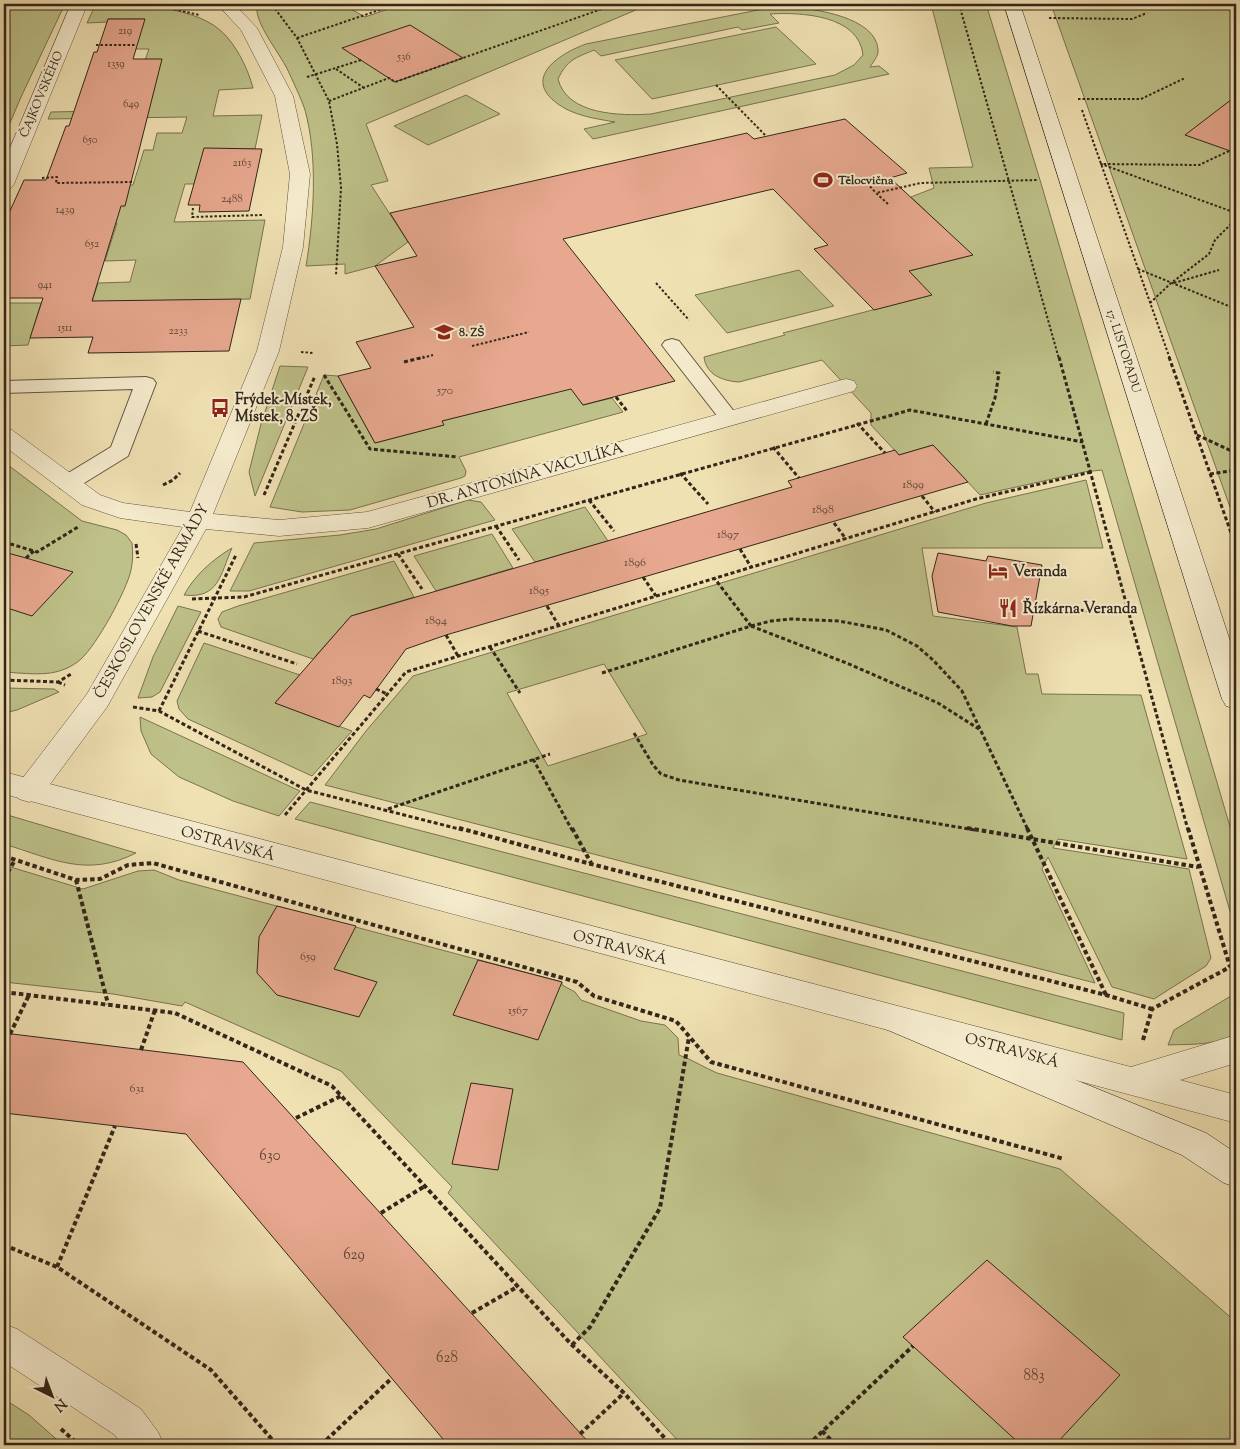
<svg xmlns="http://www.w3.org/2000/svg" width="1240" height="1449" font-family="'Sorts Mill Goudy',serif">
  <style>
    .green { fill: #bec189; stroke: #787351; fill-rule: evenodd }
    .building { fill: #e7a88f; stroke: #322519 }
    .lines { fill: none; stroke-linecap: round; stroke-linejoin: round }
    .service-casing { stroke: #625440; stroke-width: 2 }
    .minor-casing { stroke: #625440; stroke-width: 1 }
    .tertiary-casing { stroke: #625440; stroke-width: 1 }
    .secondary-casing { stroke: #322519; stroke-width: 1 }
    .path-far2 { stroke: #322519; stroke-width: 2; stroke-dasharray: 2.5 2; stroke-linecap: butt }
    .path-far1 { stroke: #322519; stroke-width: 3; stroke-dasharray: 4 2.5; stroke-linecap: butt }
    .path { stroke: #322519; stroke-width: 4; stroke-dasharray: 4.5 3; stroke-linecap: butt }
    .service { fill: #f5ecce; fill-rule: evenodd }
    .minor { fill: #f5ecce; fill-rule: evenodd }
    .tertiary { fill: #f5ecce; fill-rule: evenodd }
    .secondary { fill: #f5ecce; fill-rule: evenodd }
    .labels { text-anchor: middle; stroke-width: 4; stroke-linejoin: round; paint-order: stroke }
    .far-number-label { font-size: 11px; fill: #5f4636 }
    .far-street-label { font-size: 12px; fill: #322519; stroke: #f5ecce }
    .far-poi-label { font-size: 12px; font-weight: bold; fill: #322519; stroke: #f5ecce; text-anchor: start }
    .number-label { font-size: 12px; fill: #5f4636 }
    .poi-label { font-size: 15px; font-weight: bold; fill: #322519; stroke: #f5ecce; text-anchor: start }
    .street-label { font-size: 15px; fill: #322519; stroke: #f5ecce }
    .near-number-label { font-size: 15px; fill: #5f4636 }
  </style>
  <rect width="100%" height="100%" fill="#f0e1b3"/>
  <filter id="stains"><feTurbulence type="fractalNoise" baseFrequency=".004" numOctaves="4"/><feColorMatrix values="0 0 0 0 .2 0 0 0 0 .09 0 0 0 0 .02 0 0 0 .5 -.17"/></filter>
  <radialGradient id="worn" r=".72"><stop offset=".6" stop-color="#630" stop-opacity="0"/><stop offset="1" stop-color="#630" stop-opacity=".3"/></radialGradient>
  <g class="green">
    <path d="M257,4H342L365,17L403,4H650L366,124L388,181L371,185L408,242L375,266L345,274V264L306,266C314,218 318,157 305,110C301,98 295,86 290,75C282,55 253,23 257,4Z"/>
    <path d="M931,4H986L1040,180L1236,847V932L1102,470L1084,472L980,495L933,445L899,455L871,425V413L822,360L739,382C723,381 706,375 704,357L785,335L783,333L931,295L909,271L972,255L911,197L934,188L929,168L973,167Z"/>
    <polygon points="1051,4 1236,4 1236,524"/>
    <polygon points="4,6 64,6 21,97 4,137"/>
    <path d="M156,7C177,10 205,16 221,31C236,44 248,69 253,88L219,90L213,116L262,115L255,149H217L227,184H185L174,222L265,220L250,299L92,302L98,283L130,282L136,260L105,261L117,223H89L70,186L133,185L144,150H153L157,133H182L187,117L48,119L51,112L99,111L137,83L149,49H134L144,19H108L107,22L87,23L94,8Z"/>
    <path d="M791,7C815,9 875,17 878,49C879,56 873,62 870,67L879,66L889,74L593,139L584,129L615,122C598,119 582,117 566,109C519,83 553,56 586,44L758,10ZM770,14C801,12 859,15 863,55L854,65L835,75L651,114C620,116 567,115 558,79C567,60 575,58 594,50L601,56L738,27L742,30L779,23Z"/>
    <polygon points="776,27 816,64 652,99 615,60"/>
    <polygon points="466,95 500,114 428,145 394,126"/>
    <polygon points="799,270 834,306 727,333 695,295"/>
    <polygon points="4,303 41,303 28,345 4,346"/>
    <polygon points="280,366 308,367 255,496 249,472 261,424"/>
    <polygon points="324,375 338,376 375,443 443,425 442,421 571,388 583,405 612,398 623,412 459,457 466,471 465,476 461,478 350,510 302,512 270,507"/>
    <path d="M4,462L82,521L117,530L126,535L132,543C133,552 133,561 131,570C127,590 96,646 81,659C77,663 70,667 65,669C47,677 23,673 4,672Z"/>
    <path d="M1086,480L1103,548H922L933,616L1017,627L1026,674H1038L1042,694L1141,695L1187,859L1058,839L1053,848L1189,869L1211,958L1206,966L1154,999L1112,987L1048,857L1042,869L1095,983L325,785L366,731L413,676L986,503ZM604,664L647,734L548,766L507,693Z"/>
    <polygon points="468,500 481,502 495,520 249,591 230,591 254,543 340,535 376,529"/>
    <polygon points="585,507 608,541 535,562 512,529"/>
    <polygon points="492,534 513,568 436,591 414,556"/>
    <path d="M232,548C220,575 219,599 184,595C195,575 213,559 232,548Z"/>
    <polygon points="394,561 414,597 351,616 313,659 221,627 218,619 222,612 238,606"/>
    <polygon points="178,606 201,612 160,692 152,697 138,698 153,657"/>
    <polygon points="204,643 300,675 275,703 352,731 312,776 188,719 179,709 177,701"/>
    <polygon points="4,688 54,689 59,692 17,710 4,713"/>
    <polygon points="140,717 300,791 279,816 233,801 179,777 151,754 141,731"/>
    <polygon points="310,802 1124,1013 1122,1040 295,819"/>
    <path d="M4,814L136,853C87,878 53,859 4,844Z"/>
    <path d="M4,865L83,889L138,871L154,870L179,880L562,982V985L575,992L581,1000L641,1021L665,1025L678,1038L679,1055C693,1060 703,1067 717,1073L1060,1169L1236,1322V1445H682L448,1193L452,1187L341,1071L185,1002L182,1006L113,994L4,982Z"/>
    <path d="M1236,993V1033C1217,1046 1190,1044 1168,1045L1174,1030Z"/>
    <polygon points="4,1399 29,1415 63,1445 4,1445"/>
  </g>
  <g class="building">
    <polygon points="108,19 145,19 133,59 162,59 125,206 121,206 92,301 241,299 229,351 88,353 93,337 30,338 43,298 4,298 4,224 24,180 46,180 66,126 69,126 94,52 97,52"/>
    <polygon points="410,25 463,58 395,82 342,48"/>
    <polygon points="1236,96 1236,153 1185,135"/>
    <polygon points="845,119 907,173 890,178 973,255 909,271 932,295 874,310 814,249 828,245 773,189 563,239 675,381 583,405 571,389 442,421 444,425 375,443 338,376 371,368 356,342 414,327 375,266 417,256 390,213 747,133 754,139"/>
    <polygon points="204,148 262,149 249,211 199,212 200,205 188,205"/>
    <polygon points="933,445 968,482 446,635 406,649 370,698 364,695 339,727 275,703 351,616 792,487 788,481 895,450 899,455"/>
    <polygon points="4,552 26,558 73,572 32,616 4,607"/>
    <polygon points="938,553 986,561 988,556 1042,565 1031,626 1012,626 938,612 932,576"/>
    <polygon points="277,906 356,926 334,969 377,982 359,1017 277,995 257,973 259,937"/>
    <polygon points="478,960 562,982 538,1040 453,1015"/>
    <polygon points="4,1033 243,1062 591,1445 448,1445 186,1134 4,1113"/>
    <polygon points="471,1083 513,1089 498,1170 452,1164"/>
    <polygon points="987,1260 1120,1375 1055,1445 1021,1445 903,1337"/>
  </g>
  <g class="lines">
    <g class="service-casing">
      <g id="service">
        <polygon points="672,339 679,341 736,414 739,418 736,422 729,424 722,422 665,349 662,345 665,341"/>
        <polygon points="146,377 153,379 156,383 128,456 76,488 68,490 60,488 57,483 60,478 111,447 133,389 4,393 4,381"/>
      </g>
    </g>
    <g class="minor-casing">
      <g id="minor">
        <polygon points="71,4 87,5 14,184 11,188 4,190 4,162"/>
        <polygon points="217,4 234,4 257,28 293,96 310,174 303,247 279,351 213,514 279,520 367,512 838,381 846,379 854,381 857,386 854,391 368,528 279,536 206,529 107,707 39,799 29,802 19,799 15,791 19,783 87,694 183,527 120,518 82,505 4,446 4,428 12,430 100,495 123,503 190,512 257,351 283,247 290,174 275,96 241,30"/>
        <polygon points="4,1324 17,1329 141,1409 158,1432 164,1445 122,1445 115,1435 4,1362"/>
      </g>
    </g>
    <g class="tertiary-casing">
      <polygon id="tertiary" points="4,772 1131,1067 1236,1035 1236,1063 1180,1080 1236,1095 1236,1123 4,794"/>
    </g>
    <g class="secondary-casing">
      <g id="secondary">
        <polygon points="1004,4 1020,4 1236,659 1236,709 1226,706 1222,699"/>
        <polygon points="894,1006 1206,1133 1236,1153 1236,1187 1224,1183 1182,1155 883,1028 878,1019 883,1010"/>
      </g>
    </g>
    <g class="path-far2">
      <polyline points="277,4 276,10 297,38 329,101 337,144 341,188 336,275"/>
      <polyline points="959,4 1059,359"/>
      <polyline points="1230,4 1236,13"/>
      <polyline points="4,5 46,5"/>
      <polyline points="107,5 165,7 199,15"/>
      <polyline points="1049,18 1132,19 1147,13"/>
      <polyline points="297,38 397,4"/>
      <polyline points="96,45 135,45"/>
      <polyline points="336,69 364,88"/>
      <polyline points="307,77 361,60"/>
      <polyline points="716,85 766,136"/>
      <polyline points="1078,99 1141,99 1185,78"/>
      <polyline points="329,101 389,78 395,82 616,4"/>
      <polyline points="1082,110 1170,359"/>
      <polyline points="1229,151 1199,165 1101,164 1236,213"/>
      <polyline points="42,178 57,177 56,183 134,182"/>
      <polyline points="867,183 876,193"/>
      <polyline points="888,204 876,193 921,183 1037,180"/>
      <polyline points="193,208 192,217 263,215"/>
      <polyline points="1138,269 1236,309"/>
      <polyline points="656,283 689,320"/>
      <polyline points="1174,283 1219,270"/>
      <polyline points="1150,303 1170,284 1209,254 1215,240 1236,219"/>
      <polyline points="472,346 529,332"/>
      <polyline points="301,352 313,353"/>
      <polyline points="418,359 433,355"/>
    </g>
    <g class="path-far1">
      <polyline points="1059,357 1188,830"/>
      <polyline points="1169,357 1236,547"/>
      <polyline points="404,362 424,357"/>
      <polyline points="324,375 370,449 458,457"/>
      <polyline points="616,397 627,411"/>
      <polyline points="857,423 885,453"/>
      <polyline points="986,424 995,398 999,373 993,372"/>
      <polyline points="1197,435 1236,453"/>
      <polyline points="773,447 799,478"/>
      <polyline points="680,473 708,504"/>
      <polyline points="1210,474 1236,470"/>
      <polyline points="163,485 173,480 180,473"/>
      <polyline points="264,495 315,376"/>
      <polyline points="922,496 935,512"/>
      <polyline points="589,500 614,531"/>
      <polyline points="834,523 846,539"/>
      <polyline points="496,526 519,560"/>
      <polyline points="4,542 37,552 78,527"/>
      <polyline points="136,544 138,558"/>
      <polyline points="740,549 751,567"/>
      <polyline points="398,554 422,589"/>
      <polyline points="26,558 34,551"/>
      <polyline points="643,577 656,596"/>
      <polyline points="192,599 244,597 910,410 1083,442"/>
      <polyline points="547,606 559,626"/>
      <polyline points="1034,608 1130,613"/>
      <polyline points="751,626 771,621 791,619 839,621 886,630 917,646 933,660 962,691 1028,830"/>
      <polyline points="751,626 849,664 938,703 979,729"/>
      <polyline points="198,631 297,664"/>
      <polyline points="446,635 458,656"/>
      <polyline points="490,647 520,693"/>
      <polyline points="602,673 751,626 715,579"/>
      <polyline points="4,680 58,682 71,674"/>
      <polyline points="58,682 65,685"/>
      <polyline points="376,689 387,694"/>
      <polyline points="133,707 159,711 306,790 463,830"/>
      <polyline points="159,711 236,555"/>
      <polyline points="634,733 653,765 661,774 679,780 975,830"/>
      <polyline points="533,759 572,830"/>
      <polyline points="388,809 550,754"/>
      <polyline points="285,815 406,672 976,499 1091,472"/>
    </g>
    <g class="path">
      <polyline points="459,828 591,864 1106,995 1152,1009"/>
      <polyline points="572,828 591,863"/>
      <polyline points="967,828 1198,867"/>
      <polyline points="1027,828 1106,995"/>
      <polyline points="1188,828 1230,967"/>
      <polyline points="4,856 76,880 100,879 128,865 153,863 577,982 594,996 676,1021 711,1062 1064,1159"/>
      <polyline points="4,879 15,860"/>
      <polyline points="76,880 108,1004"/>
      <polyline points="4,992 175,1013 332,1086 572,1345 624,1393 671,1445"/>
      <polyline points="10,1034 29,995"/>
      <polyline points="1143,1040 1152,1009 1230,967 1236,966"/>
      <polyline points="141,1050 155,1010"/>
      <polyline points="296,1118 341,1096"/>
      <polyline points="381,1213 425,1186"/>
      <polyline points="4,1245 57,1267 211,1370 277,1445"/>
      <polyline points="57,1267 115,1126"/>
      <polyline points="472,1313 517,1287"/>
      <polyline points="572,1345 590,1327 660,1208 689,1037"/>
      <polyline points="61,1429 79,1445"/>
      <polyline points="822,1431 836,1445"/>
      <polyline points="580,1434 624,1393"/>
      <polyline points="321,1445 392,1378"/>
      <polyline points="808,1445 913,1346"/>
    </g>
    <use href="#service" class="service"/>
    <use href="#minor" class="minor"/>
    <use href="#tertiary" class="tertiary"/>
    <use href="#secondary" class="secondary"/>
  </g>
  <defs>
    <g id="stadium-bare" transform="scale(1.5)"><path d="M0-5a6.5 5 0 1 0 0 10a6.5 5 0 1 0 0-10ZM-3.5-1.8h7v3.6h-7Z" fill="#8f2418" stroke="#f5ecce" stroke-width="2.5" paint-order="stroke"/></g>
    <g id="school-bare" transform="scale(1.5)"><path d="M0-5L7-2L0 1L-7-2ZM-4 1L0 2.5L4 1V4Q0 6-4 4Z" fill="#8f2418" stroke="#f5ecce" stroke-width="2.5" paint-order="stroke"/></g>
    <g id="bus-bare" transform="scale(1.5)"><path d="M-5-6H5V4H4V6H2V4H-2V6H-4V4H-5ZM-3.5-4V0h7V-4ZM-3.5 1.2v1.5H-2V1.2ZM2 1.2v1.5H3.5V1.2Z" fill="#8f2418" stroke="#f5ecce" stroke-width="2.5" paint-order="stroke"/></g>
    <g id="hotel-bare" transform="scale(1.5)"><path d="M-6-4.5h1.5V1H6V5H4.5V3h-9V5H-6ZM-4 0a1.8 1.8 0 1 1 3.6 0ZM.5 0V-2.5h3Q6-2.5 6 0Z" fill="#8f2418" stroke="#f5ecce" stroke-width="2.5" paint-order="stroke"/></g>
    <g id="restaurant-bare" transform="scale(1.5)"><path d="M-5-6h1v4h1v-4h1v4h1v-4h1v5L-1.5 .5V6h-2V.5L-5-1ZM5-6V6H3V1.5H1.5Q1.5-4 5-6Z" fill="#8f2418" stroke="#f5ecce" stroke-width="2.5" paint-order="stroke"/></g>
  </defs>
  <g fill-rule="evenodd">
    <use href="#stadium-bare" x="823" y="180"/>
    <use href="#school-bare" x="444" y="332"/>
    <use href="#bus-bare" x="220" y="408"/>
    <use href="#hotel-bare" x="998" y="571"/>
    <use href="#restaurant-bare" x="1008" y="608"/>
  </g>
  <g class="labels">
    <g class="far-number-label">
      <text x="125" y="34">219</text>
      <text x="404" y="60">536</text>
      <text x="116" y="67">1359</text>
      <text x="131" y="107">649</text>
      <text x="90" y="143">650</text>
      <text x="242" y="166">2163</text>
      <text x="232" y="202">2488</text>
      <text x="65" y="213">1439</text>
      <text x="92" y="247">652</text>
      <text x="45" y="288">941</text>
      <text x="65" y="331">1511</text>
      <text x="178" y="334">2233</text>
    </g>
    <g class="far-street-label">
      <text transform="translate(41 94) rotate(-67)" y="4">ČAJKOVSKÉHO</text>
      <text transform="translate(1124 351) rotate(72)" y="4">17. LISTOPADU</text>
    </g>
    <g class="far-poi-label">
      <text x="838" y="184">Tělocvična</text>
      <text x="459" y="336">8. ZŠ</text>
    </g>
    <g class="number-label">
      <text x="445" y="394">570</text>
      <text x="913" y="488">1899</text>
      <text x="823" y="513">1898</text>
      <text x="728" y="538">1897</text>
      <text x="635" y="566">1896</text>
      <text x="539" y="594">1895</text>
      <text x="436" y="624">1894</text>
      <text x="342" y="684">1893</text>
      <text x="308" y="960">659</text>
      <text x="518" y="1014">1567</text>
      <text x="137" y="1092">631</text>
    </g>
    <g class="poi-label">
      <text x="235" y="404">Frýdek-Místek,<tspan x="235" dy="17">Místek, 8. ZŠ</tspan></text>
      <text x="1013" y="576">Veranda</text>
      <text x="1023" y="613">Řízkárna Veranda</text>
    </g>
    <g class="street-label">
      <text transform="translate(525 475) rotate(-16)" y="5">DR. ANTONÍNA VACULÍKA</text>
      <text transform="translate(151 601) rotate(-61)" y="5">ČESKOSLOVENSKÉ ARMÁDY</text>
      <text transform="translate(228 843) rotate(15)" y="5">OSTRAVSKÁ</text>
      <text transform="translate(620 947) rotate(15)" y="5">OSTRAVSKÁ</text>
      <text transform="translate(1012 1050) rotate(15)" y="5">OSTRAVSKÁ</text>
    </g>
    <g class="near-number-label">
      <text x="270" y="1160">630</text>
      <text x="354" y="1259">629</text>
      <text x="447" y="1362">628</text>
      <text x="1034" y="1380">883</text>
    </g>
  </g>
  <rect width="1240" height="1449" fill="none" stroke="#f0e1b3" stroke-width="20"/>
  <rect x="5" y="5" width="1230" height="1439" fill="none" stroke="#322519" stroke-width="2.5"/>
  <rect x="10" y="10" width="1220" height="1429" fill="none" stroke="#322519"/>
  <g transform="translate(52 1396) rotate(138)" stroke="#f5ecce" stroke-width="4" paint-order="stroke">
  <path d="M0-4L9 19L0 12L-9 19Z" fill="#322519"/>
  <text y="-8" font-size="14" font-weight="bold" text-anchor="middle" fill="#322519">N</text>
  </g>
  <rect width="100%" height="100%" filter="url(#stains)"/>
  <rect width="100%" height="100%" fill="url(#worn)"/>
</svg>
